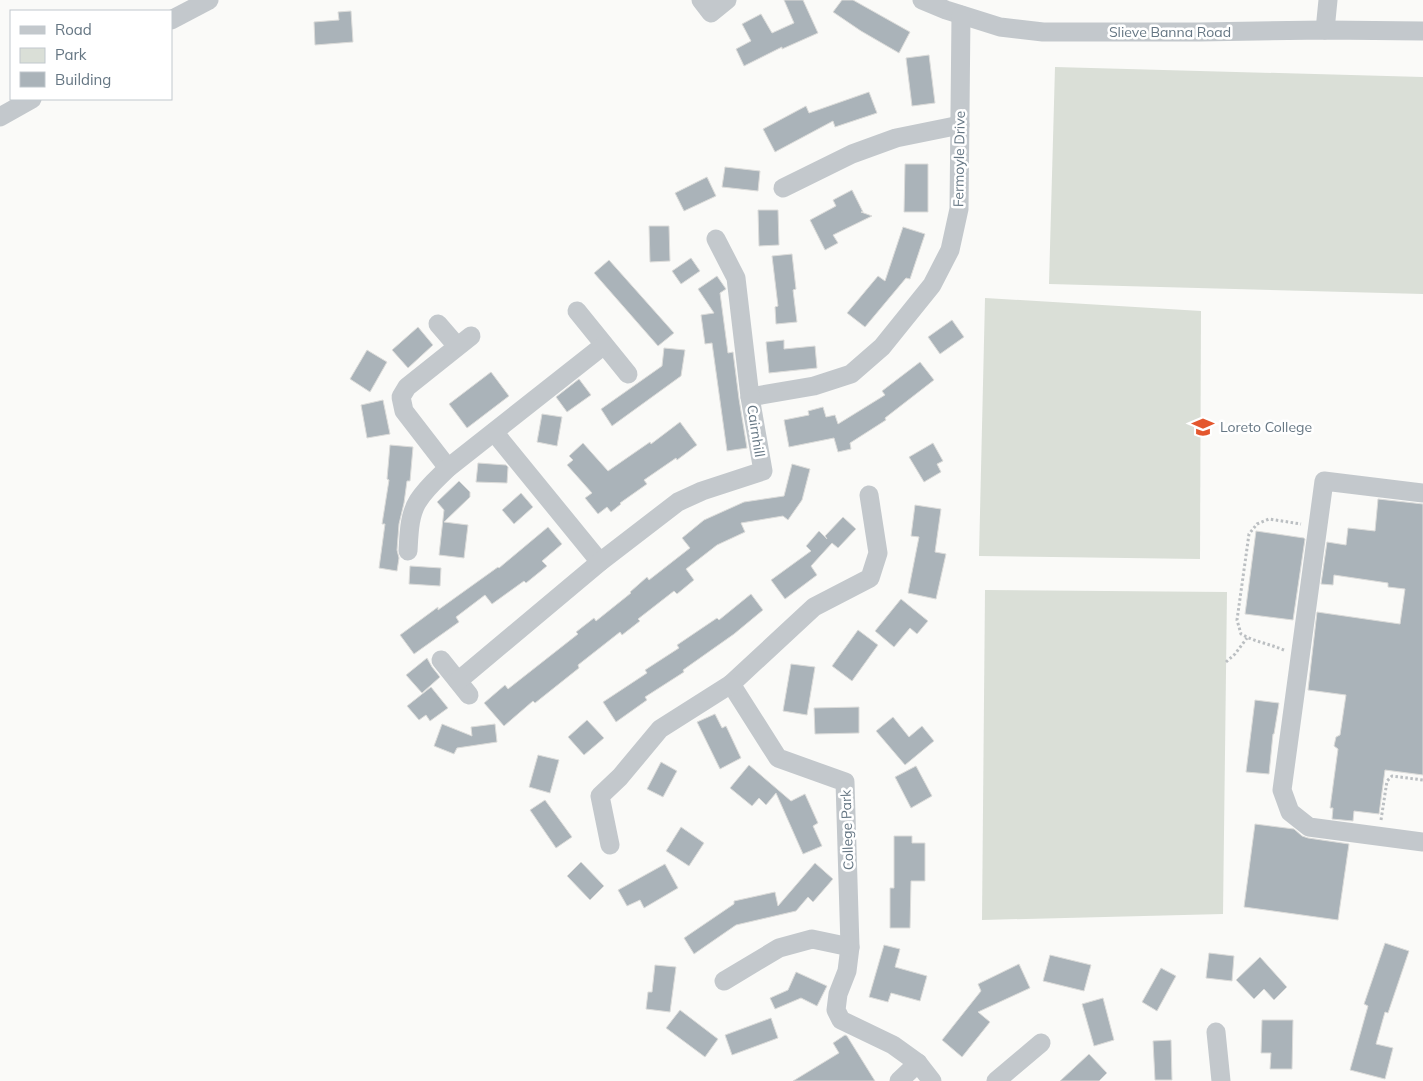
<svg xmlns="http://www.w3.org/2000/svg" width="1423" height="1081" font-family="Mulish,sans-serif">
  <style>
    .green { fill: #dadfd7 }
    .building { fill: #aab3b9; stroke: #dcdcda }
    .lines { fill: none; stroke-linecap: round; stroke-linejoin: round }
    .path { stroke: #bbbfc2; stroke-width: 3; stroke-dasharray: 2.5 2.5; stroke-linecap: butt }
    .minor { stroke: #c3c8cc; stroke-width: 19 }
    .labels { text-anchor: middle; stroke-width: 5; stroke-linejoin: round; paint-order: stroke }
    .street-label { font-size: 14px; fill: #657683; stroke: #fff }
    .poi-label { font-size: 14px; fill: #657683; stroke: #fff; text-anchor: start }
  </style>
  <rect width="100%" height="100%" fill="#fafaf8"/>
  <g class="green">
    <polygon points="1055,67 1423,77 1423,294 1049,284"/>
    <polygon points="985,298 1201,311 1200,559 979,556"/>
    <polygon points="985,590 1227,592 1223,914 982,920"/>
  </g>
  <g class="building">
    <polygon points="784,0 803,0 818,33 782,49 782,47 744,66 736,49 751,41 742,24 761,14 772,33 794,23"/>
    <polygon points="842,0 853,0 910,32 899,53 861,31 833,12"/>
    <polygon points="351,11 353,42 315,45 314,22 339,20 338,12"/>
    <polygon points="929,55 935,103 912,106 906,58"/>
    <polygon points="869,92 877,113 835,127 833,121 775,152 763,129 806,106 809,113"/>
    <polygon points="905,164 928,164 928,212 904,212"/>
    <polygon points="725,167 760,171 758,191 722,187"/>
    <polygon points="707,177 716,196 684,211 675,193"/>
    <polygon points="852,190 863,212 861,212 872,216 833,235 838,243 825,250 810,220 836,206 833,200"/>
    <polygon points="758,210 778,210 779,245 759,246"/>
    <polygon points="649,226 669,226 670,261 650,262"/>
    <polygon points="903,227 925,234 910,279 906,278 865,327 847,313 878,276 885,281"/>
    <polygon points="792,254 796,289 793,290 797,322 776,324 775,307 778,306 772,256"/>
    <polygon points="691,258 700,271 681,284 672,271"/>
    <polygon points="609,260 674,333 658,346 594,273"/>
    <polygon points="717,276 726,289 720,293 728,353 733,352 739,399 747,448 727,451 712,343 705,344 701,315 714,313 698,289"/>
    <polygon points="952,320 964,337 940,354 928,337"/>
    <polygon points="418,327 433,345 408,368 392,350"/>
    <polygon points="784,340 784,349 815,346 817,368 769,373 766,342"/>
    <polygon points="664,348 685,350 681,376 612,426 601,409 662,366"/>
    <polygon points="367,350 387,362 370,392 350,379"/>
    <polygon points="920,362 934,380 885,418 886,420 850,443 851,449 838,452 834,438 789,447 784,420 809,415 808,411 823,407 826,417 835,415 838,424 885,395 882,391"/>
    <polygon points="491,372 509,396 467,428 449,404"/>
    <polygon points="579,379 591,395 567,412 556,397"/>
    <polygon points="383,400 390,434 367,438 361,405"/>
    <polygon points="542,414 562,417 557,446 537,442"/>
    <polygon points="680,422 697,445 677,460 676,458 644,480 647,484 620,503 621,504 611,512 607,507 598,514 585,498 592,493 567,465 573,460 569,456 583,443 608,471 650,442 651,444"/>
    <polygon points="933,443 943,461 937,464 941,472 924,482 909,457"/>
    <polygon points="390,445 413,447 410,481 407,481 404,503 399,524 397,550 399,558 397,571 379,568 385,524 382,524 389,480 387,479"/>
    <polygon points="478,463 506,465 508,467 507,483 476,482"/>
    <polygon points="792,464 810,469 802,500 788,520 783,516 741,523 745,532 717,545 686,569 694,580 677,594 674,591 638,619 640,621 622,635 620,632 578,665 579,668 535,703 533,701 504,726 484,703 505,685 508,689 578,634 576,632 594,618 596,621 631,593 630,592 647,577 649,580 690,548 682,538 704,520 744,502 784,496"/>
    <polygon points="459,481 470,492 470,497 444,522 468,525 464,558 439,555 444,510 437,502"/>
    <polygon points="521,493 533,507 514,524 502,510"/>
    <polygon points="1378,499 1423,504 1423,775 1385,770 1379,814 1354,811 1353,821 1332,819 1333,808 1330,808 1338,749 1334,746 1336,737 1340,735 1346,695 1308,690 1317,612 1400,624 1405,589 1388,587 1388,583 1334,575 1333,585 1321,584 1327,542 1346,545 1348,528 1375,531"/>
    <polygon points="915,505 941,509 935,552 946,554 936,599 908,593 919,537 911,536"/>
    <polygon points="843,517 856,529 838,548 832,543 811,566 817,575 785,599 771,580 811,551 806,546 819,531 827,539 825,536"/>
    <polygon points="548,527 562,544 542,561 547,566 526,583 524,581 492,604 485,595 456,617 459,622 414,654 400,635 438,607 438,610 498,567 499,568"/>
    <polygon points="1256,531 1304,538 1305,539 1293,620 1245,614"/>
    <polygon points="410,566 441,568 440,586 409,584"/>
    <polygon points="751,594 763,610 734,634 683,670 684,672 645,697 647,700 616,722 603,702 647,673 645,670 679,648 677,645 717,618 719,620"/>
    <polygon points="901,599 928,621 917,634 910,628 894,647 875,631"/>
    <polygon points="858,630 878,645 852,681 832,666"/>
    <polygon points="427,658 432,667 440,677 422,693 406,675"/>
    <polygon points="791,664 815,667 807,715 783,711"/>
    <polygon points="431,687 448,708 430,721 426,715 419,720 407,706"/>
    <polygon points="1255,700 1279,703 1274,734 1273,734 1269,774 1246,772"/>
    <polygon points="859,707 859,733 815,734 814,708"/>
    <polygon points="715,714 722,728 726,726 741,758 720,769 697,722"/>
    <polygon points="893,717 909,737 922,726 934,741 905,765 876,731"/>
    <polygon points="587,720 604,738 584,755 568,737"/>
    <polygon points="442,724 472,736 471,727 495,724 497,742 457,748 454,754 434,746"/>
    <polygon points="538,755 559,760 550,793 529,787"/>
    <polygon points="661,762 677,771 663,797 647,789"/>
    <polygon points="749,765 791,801 805,794 818,823 813,826 822,846 803,854 776,793 766,805 759,798 752,806 730,788"/>
    <polygon points="916,766 932,796 911,808 895,777"/>
    <polygon points="545,800 572,837 556,848 530,810"/>
    <polygon points="1255,824 1294,829 1302,836 1308,838 1349,844 1338,920 1244,907"/>
    <polygon points="681,827 704,843 689,866 666,851"/>
    <polygon points="894,836 912,836 912,843 925,843 925,881 911,881 910,928 890,928 890,888 894,888"/>
    <polygon points="581,862 604,886 590,900 567,876"/>
    <polygon points="815,863 833,879 813,902 808,897 796,911 736,925 694,954 684,938 734,904 734,901 775,892 778,906"/>
    <polygon points="665,864 678,888 644,908 640,900 627,906 618,890"/>
    <polygon points="1385,943 1409,951 1388,1013 1385,1012 1376,1044 1393,1048 1385,1079 1350,1070 1368,1006 1364,1004"/>
    <polygon points="884,945 900,949 895,967 927,976 920,1001 891,993 888,1002 869,997"/>
    <polygon points="1209,953 1234,956 1232,981 1206,978"/>
    <polygon points="1050,955 1091,965 1084,991 1043,981"/>
    <polygon points="1260,957 1287,987 1274,1000 1264,989 1254,999 1236,980"/>
    <polygon points="1019,964 1030,988 978,1012 990,1022 962,1057 942,1040 981,991 978,984"/>
    <polygon points="655,965 676,967 670,1012 646,1009 648,992 652,992"/>
    <polygon points="1161,968 1176,976 1157,1011 1142,1002"/>
    <polygon points="796,972 827,986 817,1006 801,998 775,1009 770,998 788,990"/>
    <polygon points="1103,998 1114,1040 1094,1046 1082,1004"/>
    <polygon points="680,1010 718,1039 705,1057 666,1028"/>
    <polygon points="771,1018 778,1038 732,1055 725,1035"/>
    <polygon points="1262,1020 1293,1020 1292,1069 1270,1069 1271,1053 1261,1053"/>
    <polygon points="845,1035 847,1036 875,1081 793,1081 839,1053 833,1043"/>
    <polygon points="1171,1040 1172,1080 1155,1080 1153,1041"/>
    <polygon points="1089,1054 1107,1073 1099,1081 1060,1081"/>
  </g>
  <g class="lines">
    <g class="path">
      <path d="M1284,650C1270,644 1255,642 1241,634L1237,620L1249,534L1257,524L1269,519L1301,524"/>
      <polyline points="1226,662 1235,654 1247,638"/>
      <polyline points="1381,820 1387,781 1392,776 1423,780"/>
    </g>
    <g class="minor">
      <polyline points="701,0 711,13 727,0"/>
      <polyline points="922,0 946,10 1000,27 1043,32 1199,32 1325,30 1423,31"/>
      <polyline points="171,20 209,0"/>
      <polyline points="1325,30 1328,0"/>
      <polyline points="0,117 32,99"/>
      <polyline points="783,188 852,154 896,138 960,125"/>
      <polyline points="577,311 628,374"/>
      <polyline points="438,324 457,346"/>
      <polyline points="750,397 814,386 851,374 882,347 932,285 950,250 959,209 961,15"/>
      <polyline points="494,432 600,562"/>
      <polyline points="448,468 404,411 401,397 407,387 471,336"/>
      <polyline points="1423,493 1324,481 1282,790 1290,812 1309,827 1423,842"/>
      <polyline points="869,495 878,553 870,578 814,607 731,684 778,758 845,782 850,947 847,971 838,994 836,1010 841,1020 893,1045 918,1063 932,1081"/>
      <path d="M408,551C409,535 409,515 418,501C426,488 438,478 448,468L604,345"/>
      <polyline points="441,660 469,695"/>
      <polyline points="458,681 600,562 678,502 702,491 763,471 750,397 736,278 716,239"/>
      <polyline points="610,845 600,796 620,777 660,729 731,684"/>
      <polyline points="724,981 779,948 812,939 850,947"/>
      <polyline points="1216,1032 1221,1081"/>
      <polyline points="899,1081 918,1063"/>
      <polyline points="996,1081 1041,1043"/>
    </g>
  </g>
  <defs>
    <g id="school-bare" transform="scale(1.725)"><path d="M0-5L7-2L0 1L-7-2ZM-4 1L0 2.5L4 1V4Q0 6-4 4Z" fill="#e4572e" stroke="#fff" stroke-width="2.5" paint-order="stroke"/></g>
  </defs>
  <g fill-rule="evenodd">
    <use href="#school-bare" x="1203" y="427"/>
  </g>
  <g class="labels">
    <g class="street-label">
      <text x="1170" y="37">Slieve Banna Road</text>
      <text transform="translate(959 159) rotate(-89)" y="5">Fermoyle Drive</text>
      <text transform="translate(756 431) rotate(81)" y="5">Cairnhill</text>
      <text transform="translate(847 830) rotate(-92)" y="5">College Park</text>
    </g>
    <g class="poi-label">
      <text x="1220" y="432">Loreto College</text>
    </g>
  </g>
  <rect x="10" y="10" width="162" height="90" fill="#ffffff" stroke="#c1c8cd"/>
  <rect x="20" y="26" width="25" height="8" fill="#c3c8cc" stroke="#c1c8cd"/>
  <text x="55" y="35" font-size="15" fill="#657683">Road</text>
  <rect x="20" y="48" width="25" height="15" fill="#dadfd7" stroke="#c1c8cd"/>
  <text x="55" y="60" font-size="15" fill="#657683">Park</text>
  <rect x="20" y="72" width="25" height="15" fill="#aab3b9" stroke="#c1c8cd"/>
  <text x="55" y="85" font-size="15" fill="#657683">Building</text>
</svg>
